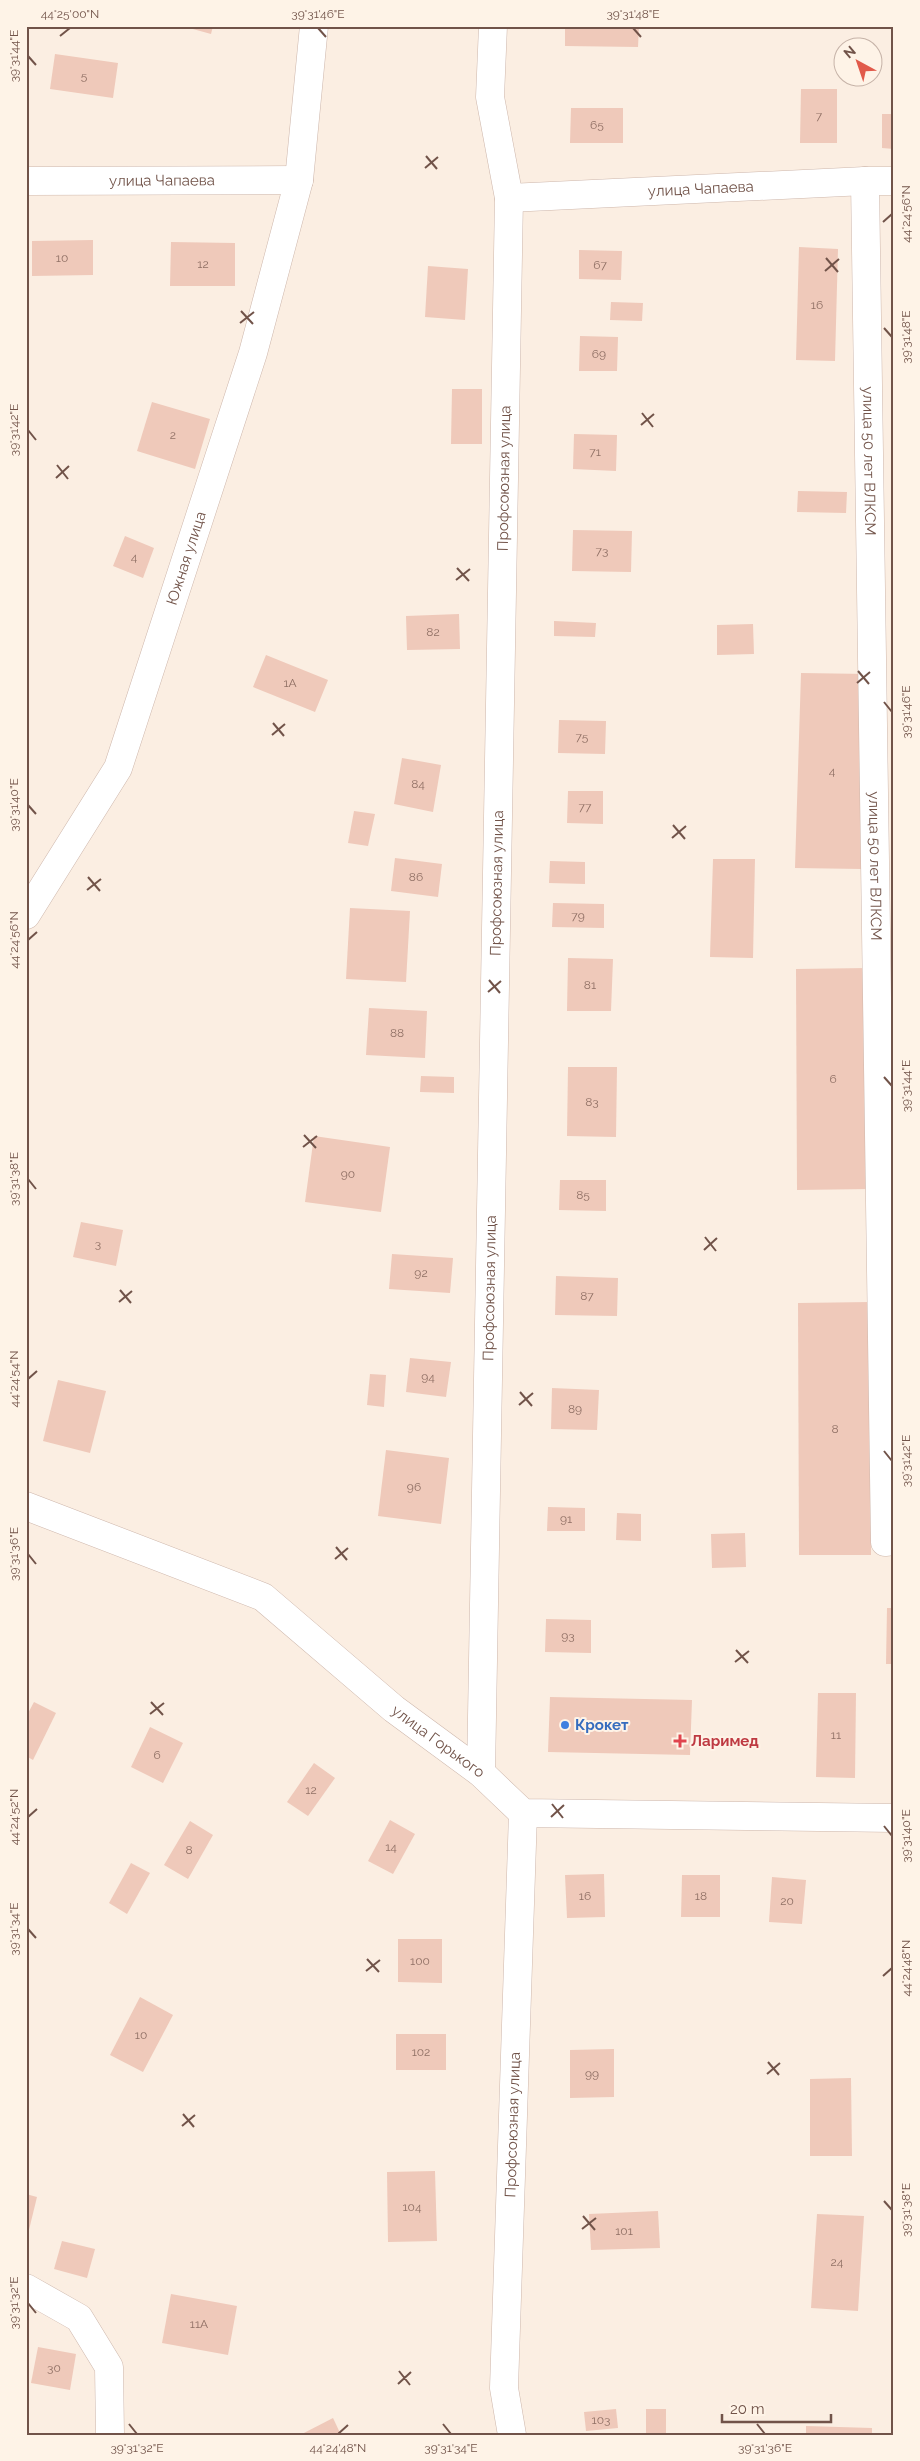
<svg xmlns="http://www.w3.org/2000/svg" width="920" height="2461" font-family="Raleway,sans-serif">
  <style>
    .building { fill: #efc9ba }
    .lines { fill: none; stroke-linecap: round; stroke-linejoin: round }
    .street-casing { stroke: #ceb7ac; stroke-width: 29 }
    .street { stroke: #fff; stroke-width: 28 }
    .ticks { fill: none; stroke: #715349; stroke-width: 2 }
    .shop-dot { fill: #3f7fe0; stroke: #fef3e7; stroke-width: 2 }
    .health-dot { fill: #e0444e; stroke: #fef3e7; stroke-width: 2 }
    .labels { text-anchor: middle; stroke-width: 4; stroke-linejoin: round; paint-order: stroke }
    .number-label { font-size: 12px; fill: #907065 }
    .street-label { font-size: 15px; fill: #715349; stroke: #fef3e7 }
    .shop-label { font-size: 15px; font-weight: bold; fill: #366cbe; stroke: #fef3e7; text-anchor: start }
    .health-label { font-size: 15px; font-weight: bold; fill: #be3a42; stroke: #fef3e7; text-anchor: start }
    .neatline { fill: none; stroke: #715349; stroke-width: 2 }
    .ticks-label { font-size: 12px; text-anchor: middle; fill: #715349 }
  </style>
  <rect width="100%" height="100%" fill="#fbeee2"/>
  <g class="building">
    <polygon points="182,26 213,26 211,34"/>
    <polygon points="565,26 639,26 638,47 565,46"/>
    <polygon points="55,54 118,63 113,98 50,89"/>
    <polygon points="801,89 837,89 837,143 800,143"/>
    <polygon points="571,108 623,108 623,143 570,143"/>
    <polygon points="882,114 894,114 894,149 882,148"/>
    <polygon points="93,240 93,275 32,276 32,241"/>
    <polygon points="171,242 235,243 235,286 170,286"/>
    <polygon points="799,247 838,249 835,361 796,360"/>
    <polygon points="579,250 622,251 621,280 579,279"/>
    <polygon points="428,266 468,269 465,320 425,317"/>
    <polygon points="611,302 643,303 642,321 610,320"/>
    <polygon points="580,336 618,337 617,371 579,371"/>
    <polygon points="452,389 482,389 482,444 451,444"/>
    <polygon points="152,402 210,419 195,469 137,451"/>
    <polygon points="574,434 617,435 616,471 573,469"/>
    <polygon points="798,491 847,492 846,513 797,512"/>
    <polygon points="573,530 632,531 631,572 572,571"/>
    <polygon points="125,536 154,548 143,578 113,566"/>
    <polygon points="459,614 460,649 407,650 406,616"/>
    <polygon points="554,621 596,623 595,637 554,636"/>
    <polygon points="753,624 754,654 717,655 717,625"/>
    <polygon points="266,655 328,680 315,712 253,687"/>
    <polygon points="801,673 868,674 862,869 795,868"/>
    <polygon points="559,720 606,721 605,754 558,753"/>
    <polygon points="402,758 441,765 433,812 394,804"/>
    <polygon points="568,791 603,791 603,824 567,823"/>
    <polygon points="354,811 375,814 368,846 348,843"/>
    <polygon points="395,858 442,864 438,897 391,891"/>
    <polygon points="713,859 755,859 753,958 710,957"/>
    <polygon points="550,861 585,862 585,884 549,883"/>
    <polygon points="553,903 604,904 604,928 552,927"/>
    <polygon points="350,908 410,911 406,982 346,979"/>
    <polygon points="568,958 613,959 611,1011 567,1011"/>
    <polygon points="867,968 870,1189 797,1190 796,969"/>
    <polygon points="369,1008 427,1011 425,1058 366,1055"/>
    <polygon points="568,1067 617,1067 616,1137 567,1136"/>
    <polygon points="421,1076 454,1077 454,1093 420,1092"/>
    <polygon points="314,1136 390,1147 381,1212 305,1202"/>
    <polygon points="560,1180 606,1180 606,1211 559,1210"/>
    <polygon points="81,1222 123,1230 116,1266 73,1257"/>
    <polygon points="392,1254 453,1258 450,1293 389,1289"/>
    <polygon points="556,1276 618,1278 617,1316 555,1315"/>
    <polygon points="870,1302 871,1555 799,1555 798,1303"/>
    <polygon points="410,1358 451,1362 446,1397 406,1392"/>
    <polygon points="370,1374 386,1375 384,1407 367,1405"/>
    <polygon points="58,1380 106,1391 90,1453 43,1441"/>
    <polygon points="552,1388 599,1390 597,1430 551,1429"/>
    <polygon points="386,1450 449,1458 441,1524 378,1516"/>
    <polygon points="548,1507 585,1508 585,1531 547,1531"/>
    <polygon points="617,1513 641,1514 641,1541 616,1540"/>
    <polygon points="745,1533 746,1567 712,1568 711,1534"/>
    <polygon points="887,1608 894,1608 894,1664 886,1664"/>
    <polygon points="546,1619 591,1620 591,1653 545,1652"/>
    <polygon points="818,1693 856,1693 855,1778 816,1777"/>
    <polygon points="550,1697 692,1700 690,1755 548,1752"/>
    <polygon points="34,1702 56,1713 33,1760 26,1756 26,1717"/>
    <polygon points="150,1727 183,1743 163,1783 131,1767"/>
    <polygon points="314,1763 335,1778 308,1816 287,1802"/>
    <polygon points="390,1820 415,1834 393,1874 368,1861"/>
    <polygon points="190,1821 213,1835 188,1879 164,1865"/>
    <polygon points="131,1863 150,1873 127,1914 109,1903"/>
    <polygon points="604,1874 605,1917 567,1918 565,1875"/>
    <polygon points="682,1875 720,1875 720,1917 681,1917"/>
    <polygon points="772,1877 806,1880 802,1924 769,1922"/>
    <polygon points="398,1939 442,1939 442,1983 398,1982"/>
    <polygon points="140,1997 173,2015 143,2072 110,2055"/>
    <rect x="396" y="2034" width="50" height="36"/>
    <polygon points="614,2049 614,2097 570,2098 570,2050"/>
    <polygon points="851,2078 852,2156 810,2156 810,2079"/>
    <polygon points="435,2171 437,2241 388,2242 387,2172"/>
    <polygon points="26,2194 37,2197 27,2238 26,2238"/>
    <polygon points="658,2211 660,2248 591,2250 589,2214"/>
    <polygon points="817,2214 864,2216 858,2311 811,2308"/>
    <polygon points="62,2241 95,2249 87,2278 54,2269"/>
    <polygon points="171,2294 237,2306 228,2355 162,2343"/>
    <polygon points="38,2347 76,2354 70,2390 31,2383"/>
    <polygon points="616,2409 618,2428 586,2431 584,2412"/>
    <rect x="646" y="2409" width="20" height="26"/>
    <polygon points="333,2418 341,2435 300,2435"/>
    <polygon points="806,2426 872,2428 872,2435 806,2435"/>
  </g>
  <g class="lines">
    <g class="street-casing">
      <g id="street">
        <path id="s1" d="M26,181L299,180"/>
        <path id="s2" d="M865,181L885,1542L894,1541"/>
        <path id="s3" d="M509,198L865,181H894"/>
        <path id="s4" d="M26,915L118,768L253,353L299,180L314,26"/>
        <path id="s5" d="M26,1506L263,1597L394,1709L481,1773L523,1813L894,1818"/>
        <path id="s6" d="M481,1773L509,198L490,97L493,26"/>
        <polyline points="26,2288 79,2318 109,2367 110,2435"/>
        <path id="s7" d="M512,2435L504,2388L523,1813"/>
      </g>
    </g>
    <use href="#street" class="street"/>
  </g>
  <path class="ticks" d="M318,28L326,37M633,28L641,37M60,36L70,28M28,56L36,65M426,156L437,169M425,168L438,157M883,222L892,214M826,258L838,272M825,271L839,259M241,311L253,324M240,323L254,312M884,328L892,337M642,413L653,427M641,425L654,414M28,430L36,440M57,465L68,479M56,478L69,466M457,568L469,581M456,580L470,569M858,671L869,684M857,683L870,672M884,702L892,712M273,723L284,736M272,735L285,724M28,805L36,814M673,825L685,839M672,838L686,826M88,877L100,891M87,890L101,879M28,940L37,932M489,980L500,993M488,992L501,981M884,1077L892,1086M304,1135L316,1148M303,1147L317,1136M28,1179L36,1189M705,1237L716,1251M704,1250L717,1238M120,1290L131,1303M119,1302L132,1291M28,1379L37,1371M520,1392L532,1406M519,1405L533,1393M884,1451L892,1461M336,1547L347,1560M28,1554L36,1564M335,1559L348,1548M736,1650L748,1663M735,1662L749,1651M151,1702L163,1715M150,1714L164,1703M552,1804L563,1818M28,1817L37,1809M551,1817L564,1805M884,1826L892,1836M28,1929L36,1938M367,1959L379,1972M366,1971L380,1960M883,1976L892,1968M768,2062L779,2075M767,2074L780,2063M183,2114L194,2127M182,2126L195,2115M884,2201L892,2210M583,2216L595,2230M582,2229L596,2218M28,2303L36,2313M399,2371L410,2385M398,2384L411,2372M129,2424L137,2434M443,2424L451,2434M757,2424L765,2434M338,2434L348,2425"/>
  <circle class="shop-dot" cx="565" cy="1725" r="5"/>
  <path class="health-dot" d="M677.5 1733.5h5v5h5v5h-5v5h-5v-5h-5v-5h5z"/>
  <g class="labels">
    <g class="number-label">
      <text x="84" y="80">5</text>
      <text x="819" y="120">7</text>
      <text x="597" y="129">65</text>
      <text x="62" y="262">10</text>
      <text x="203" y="268">12</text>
      <text x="600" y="269">67</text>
      <text x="817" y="309">16</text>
      <text x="599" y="358">69</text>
      <text x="173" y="439">2</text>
      <text x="595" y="456">71</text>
      <text x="602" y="555">73</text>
      <text x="134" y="561">4</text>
      <text x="433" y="636">82</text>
      <text x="290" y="687">1А</text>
      <text x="582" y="741">75</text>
      <text x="832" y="775">4</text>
      <text x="418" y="788">84</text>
      <text x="585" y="811">77</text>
      <text x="416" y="881">86</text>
      <text x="578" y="920">79</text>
      <text x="590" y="989">81</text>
      <text x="397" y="1037">88</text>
      <text x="833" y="1083">6</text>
      <text x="592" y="1106">83</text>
      <text x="348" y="1178">90</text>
      <text x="583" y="1199">85</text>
      <text x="98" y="1248">3</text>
      <text x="421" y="1277">92</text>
      <text x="587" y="1300">87</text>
      <text x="428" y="1381">94</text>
      <text x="575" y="1413">89</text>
      <text x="835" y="1433">8</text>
      <text x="414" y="1491">96</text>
      <text x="566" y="1523">91</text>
      <text x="568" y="1640">93</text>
      <text x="836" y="1739">11</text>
      <text x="157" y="1759">6</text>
      <text x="311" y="1794">12</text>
      <text x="391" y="1851">14</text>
      <text x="189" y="1854">8</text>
      <text x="585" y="1900">16</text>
      <text x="701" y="1900">18</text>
      <text x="787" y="1905">20</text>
      <text x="420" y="1965">100</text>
      <text x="141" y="2039">10</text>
      <text x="421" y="2056">102</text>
      <text x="592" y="2078">99</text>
      <text x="412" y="2211">104</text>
      <text x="624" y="2235">101</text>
      <text x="837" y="2266">24</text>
      <text x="199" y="2328">11А</text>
      <text x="54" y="2372">30</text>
      <text x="601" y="2424">103</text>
    </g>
    <g class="street-label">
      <text dy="5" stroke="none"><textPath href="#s1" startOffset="136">улица Чапаева</textPath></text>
      <text dy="5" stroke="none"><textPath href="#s3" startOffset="192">улица Чапаева</textPath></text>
      <text dy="5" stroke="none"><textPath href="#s2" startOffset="280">улица 50 лет ВЛКСМ</textPath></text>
      <text dy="5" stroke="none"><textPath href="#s6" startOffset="1295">Профсоюзная улица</textPath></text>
      <text dy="5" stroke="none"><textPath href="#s4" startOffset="394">Южная улица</textPath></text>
      <text dy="5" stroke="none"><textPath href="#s2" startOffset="685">улица 50 лет ВЛКСМ</textPath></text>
      <text dy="5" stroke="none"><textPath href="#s6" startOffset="890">Профсоюзная улица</textPath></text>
      <text dy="5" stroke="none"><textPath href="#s6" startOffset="485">Профсоюзная улица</textPath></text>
      <text dy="5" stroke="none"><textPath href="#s5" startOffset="481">улица Горького</textPath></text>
      <text dy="5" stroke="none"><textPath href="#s7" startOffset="311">Профсоюзная улица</textPath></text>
    </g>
    <g class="shop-label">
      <text x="575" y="1730">Крокет</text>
    </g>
    <g class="health-label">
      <text x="691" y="1746">Ларимед</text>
    </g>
  </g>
  <rect width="920" height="2461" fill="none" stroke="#fef3e7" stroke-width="55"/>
  <g transform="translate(858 62) rotate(320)"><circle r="24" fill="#fef3e7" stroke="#c6b3a8"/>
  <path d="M0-4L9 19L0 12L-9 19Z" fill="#e15a4a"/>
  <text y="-8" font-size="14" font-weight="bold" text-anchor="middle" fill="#715349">N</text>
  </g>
  <path d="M722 2414v8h109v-8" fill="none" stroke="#715349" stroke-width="2.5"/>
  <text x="730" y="2414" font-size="15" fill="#715349" stroke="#fef3e7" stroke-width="4" paint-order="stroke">20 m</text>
  <rect x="28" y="28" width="864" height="2406" class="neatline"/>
  <g class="ticks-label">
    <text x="70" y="18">44°25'00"N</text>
    <text x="318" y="18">39°31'46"E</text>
    <text x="633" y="18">39°31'48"E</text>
    <text transform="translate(14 56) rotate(-90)" y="4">39°31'44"E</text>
    <text transform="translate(906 214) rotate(-90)" y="4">44°24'56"N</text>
    <text transform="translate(906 337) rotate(-90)" y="4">39°31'48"E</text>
    <text transform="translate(14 430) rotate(-90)" y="4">39°31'42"E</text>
    <text transform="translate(906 712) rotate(-90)" y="4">39°31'46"E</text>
    <text transform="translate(14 805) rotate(-90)" y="4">39°31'40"E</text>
    <text transform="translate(14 940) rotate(-90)" y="4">44°24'56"N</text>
    <text transform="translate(906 1086) rotate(-90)" y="4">39°31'44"E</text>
    <text transform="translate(14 1179) rotate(-90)" y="4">39°31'38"E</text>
    <text transform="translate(14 1379) rotate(-90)" y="4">44°24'54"N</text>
    <text transform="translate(906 1461) rotate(-90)" y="4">39°31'42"E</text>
    <text transform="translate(14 1554) rotate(-90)" y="4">39°31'36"E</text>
    <text transform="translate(14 1817) rotate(-90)" y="4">44°24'52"N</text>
    <text transform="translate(906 1836) rotate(-90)" y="4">39°31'40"E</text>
    <text transform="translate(14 1929) rotate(-90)" y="4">39°31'34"E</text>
    <text transform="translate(906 1968) rotate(-90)" y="4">44°24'48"N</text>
    <text transform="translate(906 2210) rotate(-90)" y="4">39°31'38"E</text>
    <text transform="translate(14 2303) rotate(-90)" y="4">39°31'32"E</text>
    <text x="137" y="2452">39°31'32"E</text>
    <text x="338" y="2452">44°24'48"N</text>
    <text x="451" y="2452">39°31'34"E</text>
    <text x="765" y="2452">39°31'36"E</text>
  </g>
</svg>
